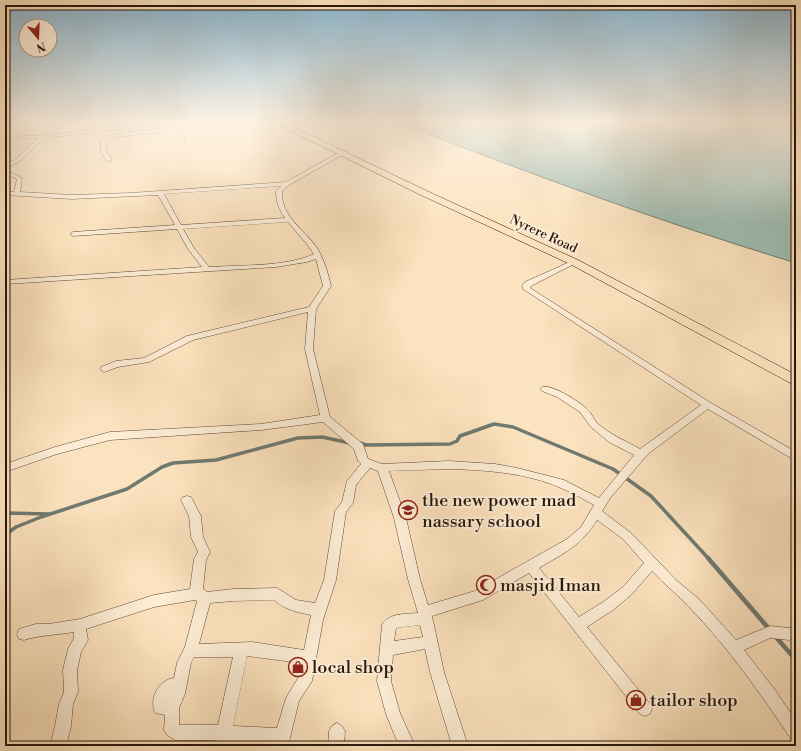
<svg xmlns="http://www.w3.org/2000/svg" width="801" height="751" font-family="'Libre Bodoni',serif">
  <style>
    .water { fill: #9fbeb4; stroke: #6f7a71 }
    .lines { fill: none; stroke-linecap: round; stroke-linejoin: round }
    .stream-far1 { stroke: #6f7a71; stroke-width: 3.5 }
    .stream { stroke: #6f7a71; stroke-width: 4.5 }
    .minor-casing { stroke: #5c4839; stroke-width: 1 }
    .primary-casing { stroke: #26150c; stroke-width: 1 }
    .minor { fill: #fdedd5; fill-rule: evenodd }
    .primary { fill: #fce3bf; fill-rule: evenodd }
    .labels { text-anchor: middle; stroke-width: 4; stroke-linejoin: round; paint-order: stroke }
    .far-street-label { font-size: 13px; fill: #26150c; stroke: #fdedd5 }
    .near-poi-label { font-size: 18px; fill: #26150c; stroke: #fdedd5; text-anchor: start }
  </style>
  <rect width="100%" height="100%" fill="#fce3bf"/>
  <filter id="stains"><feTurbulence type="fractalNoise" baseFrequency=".005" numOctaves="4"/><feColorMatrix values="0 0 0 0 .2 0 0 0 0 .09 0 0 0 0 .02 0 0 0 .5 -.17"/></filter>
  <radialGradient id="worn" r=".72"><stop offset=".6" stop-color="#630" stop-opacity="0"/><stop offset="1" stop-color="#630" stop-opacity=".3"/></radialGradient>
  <path class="water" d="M395,121H796V263C661,222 527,173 395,121Z"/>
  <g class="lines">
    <g class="stream-far1">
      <polyline points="360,443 366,445 450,444 457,441 460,436 494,424 513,427 613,469 651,496 709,559"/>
      <polyline points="5,513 49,514"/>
      <polyline points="5,535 16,527 41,517 127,489 162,467 173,463 216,460 298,438 322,437 350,443"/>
    </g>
    <g class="stream">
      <polyline points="708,558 770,630"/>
      <polyline points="775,636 796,660"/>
    </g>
    <g class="minor-casing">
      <g id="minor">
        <polygon points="167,121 180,121 127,128 128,132 176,127 182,130 186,141 182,141 178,131 175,130 109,138 105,142 107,152 112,160 109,162 107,161 101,152 100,141 106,136 123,133 123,129 44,138 19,162 5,168 5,164 15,160 38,138 5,139 5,137 51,135"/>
        <path d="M342,151L347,152L289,185L282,191C281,217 304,229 317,248C324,259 328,273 331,286L316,309L313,349L330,417L363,444L368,459L382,464L449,461L495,464L517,468L564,480L599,498L634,455L609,442L591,427L580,412L557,397L542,391L540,389L542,387C552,384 578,401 586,408C591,412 593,418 597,423C609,434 626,441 640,449L701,405L523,289L522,286L525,282L574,260L576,261V263L531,286L530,288L711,403L796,452V461L708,409L648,454L611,497L602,511L631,533L677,581L699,599L736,640L770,626L789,628L796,625V638L789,640L770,638L744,650L775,690L796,721V742L791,739C760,693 728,647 690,608C678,595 664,584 652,571L631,595L613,610L587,627L650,704L652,709L650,714L645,716L640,714L529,573L483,600L432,616L444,672L468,746H452L430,672L425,649L393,655L391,681L400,713L415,746H399L386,714L377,681L382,625C388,613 406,614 418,613L408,579L394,518L378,471L370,468L356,485L353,503L346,512L336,580L323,620L312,681L299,701L288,746H272L273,742L230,741L229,746H213L215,740H175L167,735L164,730L165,715L155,713C149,699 158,680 174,678L177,663L185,647L197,601L195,600L154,607L86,629L88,640L81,652L77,670L78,692L73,704L71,726L66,746H50L55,726L59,704L64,692L63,670L68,649L74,638V632C57,635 40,635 24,640L19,639L17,634L19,629L36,624H49L80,619L154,595L190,589L194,559L198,552L191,537L189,516L181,500L183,497L187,496L191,497L201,516L203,537L210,552L206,560L203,589L207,592L233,589L277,588L296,600L315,603L324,580L335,511L342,502L347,481L361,464L358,461L354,449L323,422L261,430L110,440L57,454L5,472V464L55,447L110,432L261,424L320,415L305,349L308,312L193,340L149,362L118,367L104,372L100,369L101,367L116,361L144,358L187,336L309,307L323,286L316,259L307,262L276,267L5,284V280L202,267L188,249L177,229L73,236L70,234L73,232L175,225L158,195L72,199L5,195V191L14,192L17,179L5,174V170L22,178L20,192L72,195L131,193L286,182ZM281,186L276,191C276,202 279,209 285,218L181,225L164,194ZM288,222L306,243L314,254C286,267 240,265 209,267L194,248L183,229ZM449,469C487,470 527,473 561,488C573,493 583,499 594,505L581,527L567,539L475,591L428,605L420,579L406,518L389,471ZM597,520L623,539L644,563L623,587L603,602L579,617L539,568C564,553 581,546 597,520ZM274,600C285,610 297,612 311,615L304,650L252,642L199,644L210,603L233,601ZM420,625L423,637L394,641L396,628ZM247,656L301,663L298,678L286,698L277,728L233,726ZM194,657H233L218,725H179V708L185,694L191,663Z"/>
        <polygon points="337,723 342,726 345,731 344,746 328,746 329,731 332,726"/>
      </g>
    </g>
    <g class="primary-casing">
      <polygon id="primary" points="271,121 281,121 429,192 578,260 796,375 796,386 570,264 423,196"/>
    </g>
    <use href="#minor" class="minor"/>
    <use href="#primary" class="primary"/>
  </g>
  <linearGradient id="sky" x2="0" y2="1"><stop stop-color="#8bb8d3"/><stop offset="0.54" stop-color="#fef2e2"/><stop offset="1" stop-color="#fef2e2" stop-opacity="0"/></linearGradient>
  <rect width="801" height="226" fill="url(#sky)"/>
  <defs>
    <g id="school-ring" transform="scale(1)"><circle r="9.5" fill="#fdedd5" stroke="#8f2418" stroke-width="1.5"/><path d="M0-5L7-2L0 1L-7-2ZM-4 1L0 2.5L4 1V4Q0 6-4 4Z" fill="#8f2418"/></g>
    <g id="mosque-ring" transform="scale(1)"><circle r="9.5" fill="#fdedd5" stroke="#8f2418" stroke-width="1.5"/><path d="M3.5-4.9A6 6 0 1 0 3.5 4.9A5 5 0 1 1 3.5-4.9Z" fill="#8f2418"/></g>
    <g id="shop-ring" transform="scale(1)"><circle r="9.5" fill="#fdedd5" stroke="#8f2418" stroke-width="1.5"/><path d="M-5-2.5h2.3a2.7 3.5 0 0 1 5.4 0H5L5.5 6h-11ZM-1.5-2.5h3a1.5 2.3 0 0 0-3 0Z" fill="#8f2418"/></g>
  </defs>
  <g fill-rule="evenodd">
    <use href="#school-ring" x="408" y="510"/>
    <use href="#mosque-ring" x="486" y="585"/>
    <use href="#shop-ring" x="298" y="667"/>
    <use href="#shop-ring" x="636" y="700"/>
  </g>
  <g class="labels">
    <g class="far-street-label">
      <text transform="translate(544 233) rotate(25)" y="5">Nyrere Road</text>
    </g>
    <g class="near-poi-label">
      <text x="422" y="506">the new power mad<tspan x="422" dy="21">nassary school</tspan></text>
      <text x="500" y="591">masjid Iman</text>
      <text x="312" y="673">local shop</text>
      <text x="650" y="706">tailor shop</text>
    </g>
  </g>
  <rect width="801" height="751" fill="none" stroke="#fce3bf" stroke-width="20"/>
  <rect x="6" y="6" width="789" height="739" fill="none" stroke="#26150c" stroke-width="2"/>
  <rect x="10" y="10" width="781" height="731" fill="none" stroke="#26150c"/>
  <g transform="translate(38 38) rotate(161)"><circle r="19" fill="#fdedd5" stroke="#a79785"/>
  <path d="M0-3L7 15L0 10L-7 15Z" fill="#8f2418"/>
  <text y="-6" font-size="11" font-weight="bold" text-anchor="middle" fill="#26150c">N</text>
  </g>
  <rect width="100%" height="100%" filter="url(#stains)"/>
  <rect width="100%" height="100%" fill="url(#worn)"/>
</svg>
